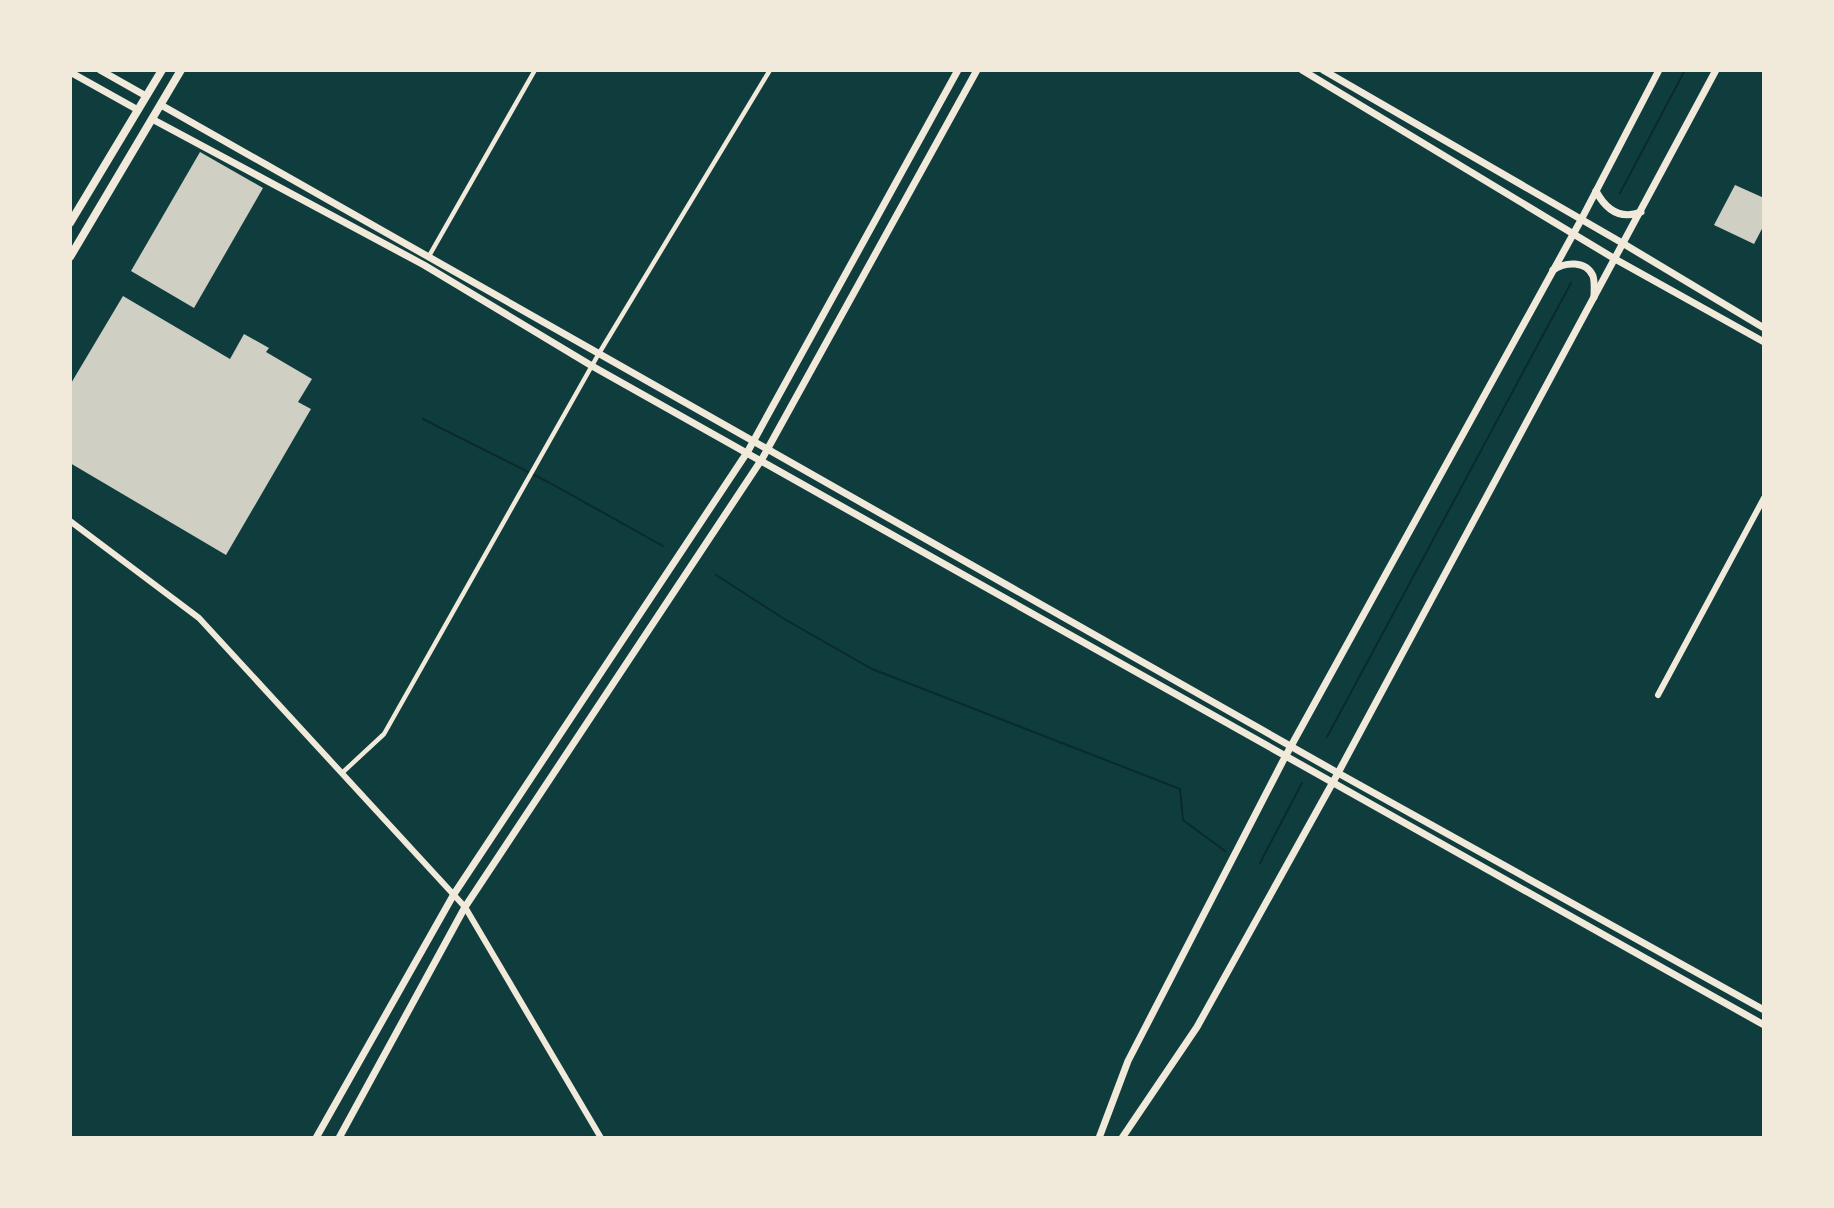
<svg xmlns="http://www.w3.org/2000/svg" width="1834" height="1208" font-family="'PT Sans Narrow',sans-serif">
  <style>
    .lines { fill: none; stroke-linecap: round; stroke-linejoin: round }
    .stream { stroke: #0a2a2b; stroke-width: 2 }
    .building { fill: #cfcfc3 }
    .minor { stroke: #f1e9da; stroke-width: 4.5 }
    .tertiary { stroke: #f1e9da; stroke-width: 6 }
    .secondary { stroke: #f1e9da; stroke-width: 7 }
    .primary { stroke: #f1e9da; stroke-width: 8 }
  </style>
  <rect width="100%" height="100%" fill="#0f3d3e"/>
  <g class="lines">
    <g class="stream">
      <polyline points="1620,193 1685,70"/>
      <polyline points="423,419 550,483 663,546"/>
      <polyline points="716,575 786,620 872,669 1180,789 1183,820 1225,851"/>
      <polyline points="1327,737 1571,283"/>
      <polyline points="1260,863 1302,783"/>
    </g>
  </g>
  <g class="building">
    <polygon points="200,152 263,188 194,308 131,271"/>
    <polygon points="1735,185 1764,198 1764,225 1754,244 1714,225"/>
    <polygon points="123,296 230,359 244,334 269,348 266,352 312,379 298,402 311,409 226,555 70,463 70,385"/>
  </g>
  <g class="lines">
    <g class="minor">
      <polyline points="429,256 535,70"/>
      <polyline points="342,773 384,734 598,355 770,70"/>
    </g>
    <g class="tertiary">
      <polyline points="70,521 199,618 465,907 601,1138"/>
      <polyline points="1658,695 1764,498"/>
    </g>
    <g class="secondary">
      <polyline points="100,70 146,96"/>
      <polyline points="1302,70 1615,259 1764,342"/>
      <polyline points="1323,70 1624,244 1764,328"/>
      <polyline points="70,72 138,110"/>
      <polyline points="161,105 1338,773 1764,1010"/>
      <polyline points="152,119 424,265 592,366 1764,1025"/>
      <path d="M1596,191C1606,210 1620,220 1641,212"/>
      <path d="M1553,270C1565,262 1586,260 1593,276C1595,282 1594,291 1594,297"/>
      <polyline points="316,1138 454,894 748,451 958,70"/>
      <polyline points="339,1138 465,907 762,459 977,70"/>
      <polyline points="1099,1138 1128,1061 1285,757 1581,220 1659,70"/>
      <polyline points="1122,1138 1197,1027 1338,773 1716,70"/>
    </g>
    <g class="primary">
      <polyline points="70,223 162,70"/>
      <polyline points="70,257 181,70"/>
    </g>
  </g>
  <rect width="1834" height="1208" fill="none" stroke="#f1e9da" stroke-width="144"/>
</svg>
